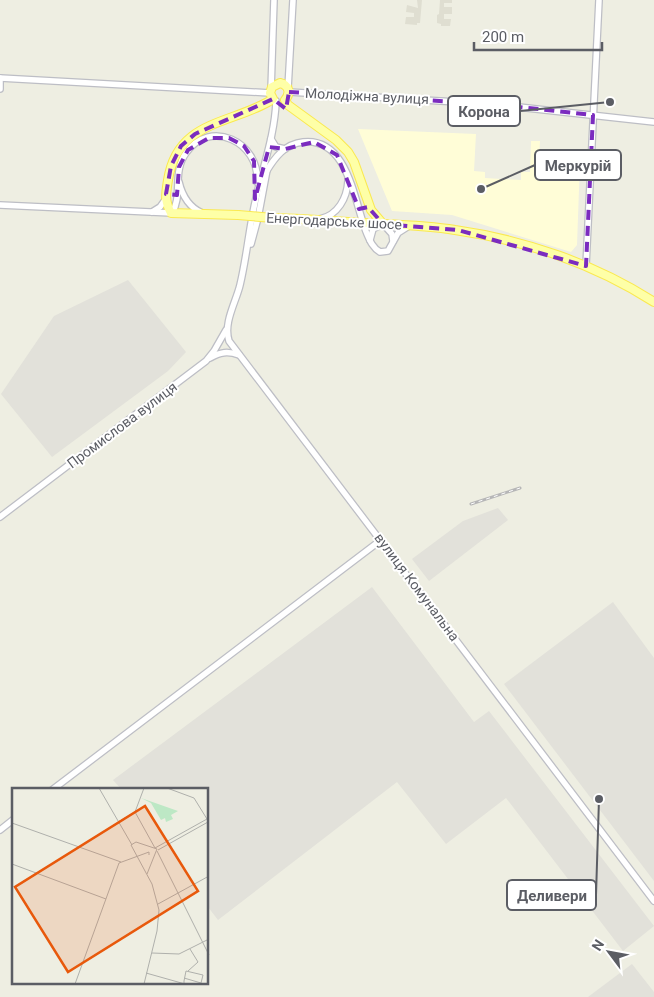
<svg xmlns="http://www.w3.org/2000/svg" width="654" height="997" font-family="Roboto,sans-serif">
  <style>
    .commercial { fill: #fffdd7 }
    .industrial { fill: #e2e1da }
    .education { fill: #dfded1 }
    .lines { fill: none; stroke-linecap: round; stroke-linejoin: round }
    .minor-casing { stroke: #bdbec5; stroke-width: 8 }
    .major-casing { stroke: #fae950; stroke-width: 10 }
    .minor { stroke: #fff; stroke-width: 5.5 }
    .major { stroke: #feffa7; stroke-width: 8 }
    .rail-casing { stroke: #b6b6b7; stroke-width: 3 }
    .rail { stroke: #fff; stroke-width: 1; stroke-dasharray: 4; stroke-linecap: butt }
    .major-bridge-casing { stroke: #fae950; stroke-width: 10; stroke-linecap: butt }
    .major-bridge { stroke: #feffa7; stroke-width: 8 }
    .marked { fill: none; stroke: #7b2cbf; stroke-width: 4; stroke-dasharray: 10 6; stroke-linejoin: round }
    .labels { text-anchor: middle; stroke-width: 4; stroke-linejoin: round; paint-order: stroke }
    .street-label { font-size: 14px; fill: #5b5d64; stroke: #fff }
    .inset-road { fill: none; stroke: #afb0ac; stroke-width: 1 }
    .view { fill: #e8590c; fill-opacity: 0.15; stroke: #e8590c; stroke-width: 2.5 }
    .inset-edge { fill: none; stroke: #5b5d64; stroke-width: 2.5 }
    .leader { fill: none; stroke: #5b5d64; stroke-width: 2 }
    .callout-dot { fill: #5b5d64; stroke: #fff; stroke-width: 2 }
    .callout { fill: #fff; stroke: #5b5d64; stroke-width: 2 }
    .callout-label { font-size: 15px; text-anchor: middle; font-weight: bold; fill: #5b5d64 }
  </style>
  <rect width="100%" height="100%" fill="#eeeee2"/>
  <polygon class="commercial" points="358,129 476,134 474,171 485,172 485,178 521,180 521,172 530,172 531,141 540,141 539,160 580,161 577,245 571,252 452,215 392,211"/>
  <g class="industrial">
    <polygon points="128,280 186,352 168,371 52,457 1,394 54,316"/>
    <polygon points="498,508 508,520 429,581 412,559 463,521"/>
    <polygon points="372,587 474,722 489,711 654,926 623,951 506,798 446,844 397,782 218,920 208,907 208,790 121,789 113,780"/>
    <polygon points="613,602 654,658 654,881 504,684"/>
    <polygon points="632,964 654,992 654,997 588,997"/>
  </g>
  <g class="education">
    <polygon points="417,0 422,0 420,23 417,23 417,25 405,24 406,17 414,17 414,13 406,12 407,5 418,8"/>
    <polygon points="440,0 452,0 452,3 444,3 444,7 452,7 452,14 444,14 444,19 451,19 450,26 441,26 441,24 437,23 437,15 439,14"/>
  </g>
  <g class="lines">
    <g class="minor-casing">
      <g id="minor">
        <polyline points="0,78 270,93"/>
        <polyline points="288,88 293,0"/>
        <polyline points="0,89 0,78"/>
        <polyline points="271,90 274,0"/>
        <polyline points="289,92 491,104 654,122"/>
        <path d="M276,101C275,134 263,166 256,198C249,227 247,256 240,285C236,302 223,323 229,341L654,901"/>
        <polyline points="271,139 276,147 285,149"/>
        <path d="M266,172C275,157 285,144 303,142C349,137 354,203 367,234C370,241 373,248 380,252L388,251L398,233L409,226"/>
        <path d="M179,182C182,195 189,207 202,213"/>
        <path d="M0,205L172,213C183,196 172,172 186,153C210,118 260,142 257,182"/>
        <polyline points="152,212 160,207 165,200"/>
        <path d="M320,219C338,215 347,198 348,181"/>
        <polyline points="370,240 373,229 383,224 392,234 393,241"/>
        <polyline points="251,244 258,218 267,170"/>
        <polyline points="586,266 599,0"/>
        <path d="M210,358C220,352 228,351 239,355"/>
        <polyline points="0,517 206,361 214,351 226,330"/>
        <polyline points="52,790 381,540"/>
        <polyline points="0,830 14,819"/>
      </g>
    </g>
    <g class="major-casing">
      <g id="major">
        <path d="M238,215L171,213C164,200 166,194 168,180C177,122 226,125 268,102L273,99L270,93L272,87L280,83C289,85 291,93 285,100L288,105L336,140L348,152L354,162L371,210L383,224"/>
        <path d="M273,218C310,219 347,222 383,224C407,225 431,226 455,230C525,240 595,264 654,302"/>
      </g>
    </g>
    <use href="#minor" class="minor"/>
    <use href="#major" class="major"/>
    <g class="rail-casing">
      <polyline id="rail" points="471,504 520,488"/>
    </g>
    <use href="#rail" class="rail"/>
    <g class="major-bridge-casing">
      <polyline id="major-bridge" points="238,215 273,218"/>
    </g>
    <use href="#major-bridge" class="major-bridge"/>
  </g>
  <path class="marked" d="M289,92L491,104L593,115L586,266L458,230L383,224L368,207L359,209L337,155L314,142L285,149L269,147L255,199L254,161L244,146L229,138H209L188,150L179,167L177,195L166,194L171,166L181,146L195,134L273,99L286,109Z"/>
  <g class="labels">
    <g class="street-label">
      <text transform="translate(367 96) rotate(3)" y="5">Молодіжна вулиця</text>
      <text transform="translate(334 221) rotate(3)" y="5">Енергодарське шосе</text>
      <text transform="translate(122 425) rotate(-37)" y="5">Промислова вулиця</text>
      <text transform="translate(417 587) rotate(53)" y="5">вулиця Комунальна</text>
    </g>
  </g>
  <g transform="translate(12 788)">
    <rect width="196" height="196" fill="#eeeee2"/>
    <path d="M129,10L166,23L159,27L161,31L154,34L153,30L149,32L139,15Z" fill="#bde8c5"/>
    <path class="inset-road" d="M87,0L120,57M132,0L123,24L143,60M155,0L182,10L195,31M106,34L123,24M0,35L109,74M143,60L195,31M146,62L196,34M145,63L197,167M0,76L94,111M146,116L197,88M140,165L167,166L197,151M176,183L186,174L178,161M134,185L173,196M63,196L107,75L137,64V67M132,196L145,143L147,122L140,96L119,57L124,54L145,61L135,86M172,196V193L174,183L191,187L189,195L172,190"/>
    <path class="view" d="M133,18L186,103L56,184L3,99Z"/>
    <rect width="196" height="196" class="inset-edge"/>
  </g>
  <path class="leader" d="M610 102L520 111M481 189L535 165M599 799L596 895"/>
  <g class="callout-dot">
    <circle cx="610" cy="102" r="5"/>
    <circle cx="481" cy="189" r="5"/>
    <circle cx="599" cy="799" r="5"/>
  </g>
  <g class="callout">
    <rect x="448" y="96" width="72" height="30" rx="5"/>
    <rect x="535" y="150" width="86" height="30" rx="5"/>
    <rect x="507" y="880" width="89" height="30" rx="5"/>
  </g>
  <g class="callout-label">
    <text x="484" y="117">Корона</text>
    <text x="578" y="171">Меркурій</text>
    <text x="552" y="901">Деливери</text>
  </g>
  <g transform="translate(609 952) rotate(302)" stroke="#ffffff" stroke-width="4" paint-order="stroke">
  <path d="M0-4L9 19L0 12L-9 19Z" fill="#5b5d64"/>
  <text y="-8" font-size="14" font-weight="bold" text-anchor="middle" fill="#5b5d64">N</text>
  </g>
  <path d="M474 42v8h128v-8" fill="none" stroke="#5b5d64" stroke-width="2.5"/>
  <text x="482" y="42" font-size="15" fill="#5b5d64" stroke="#ffffff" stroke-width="4" paint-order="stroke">200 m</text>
</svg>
